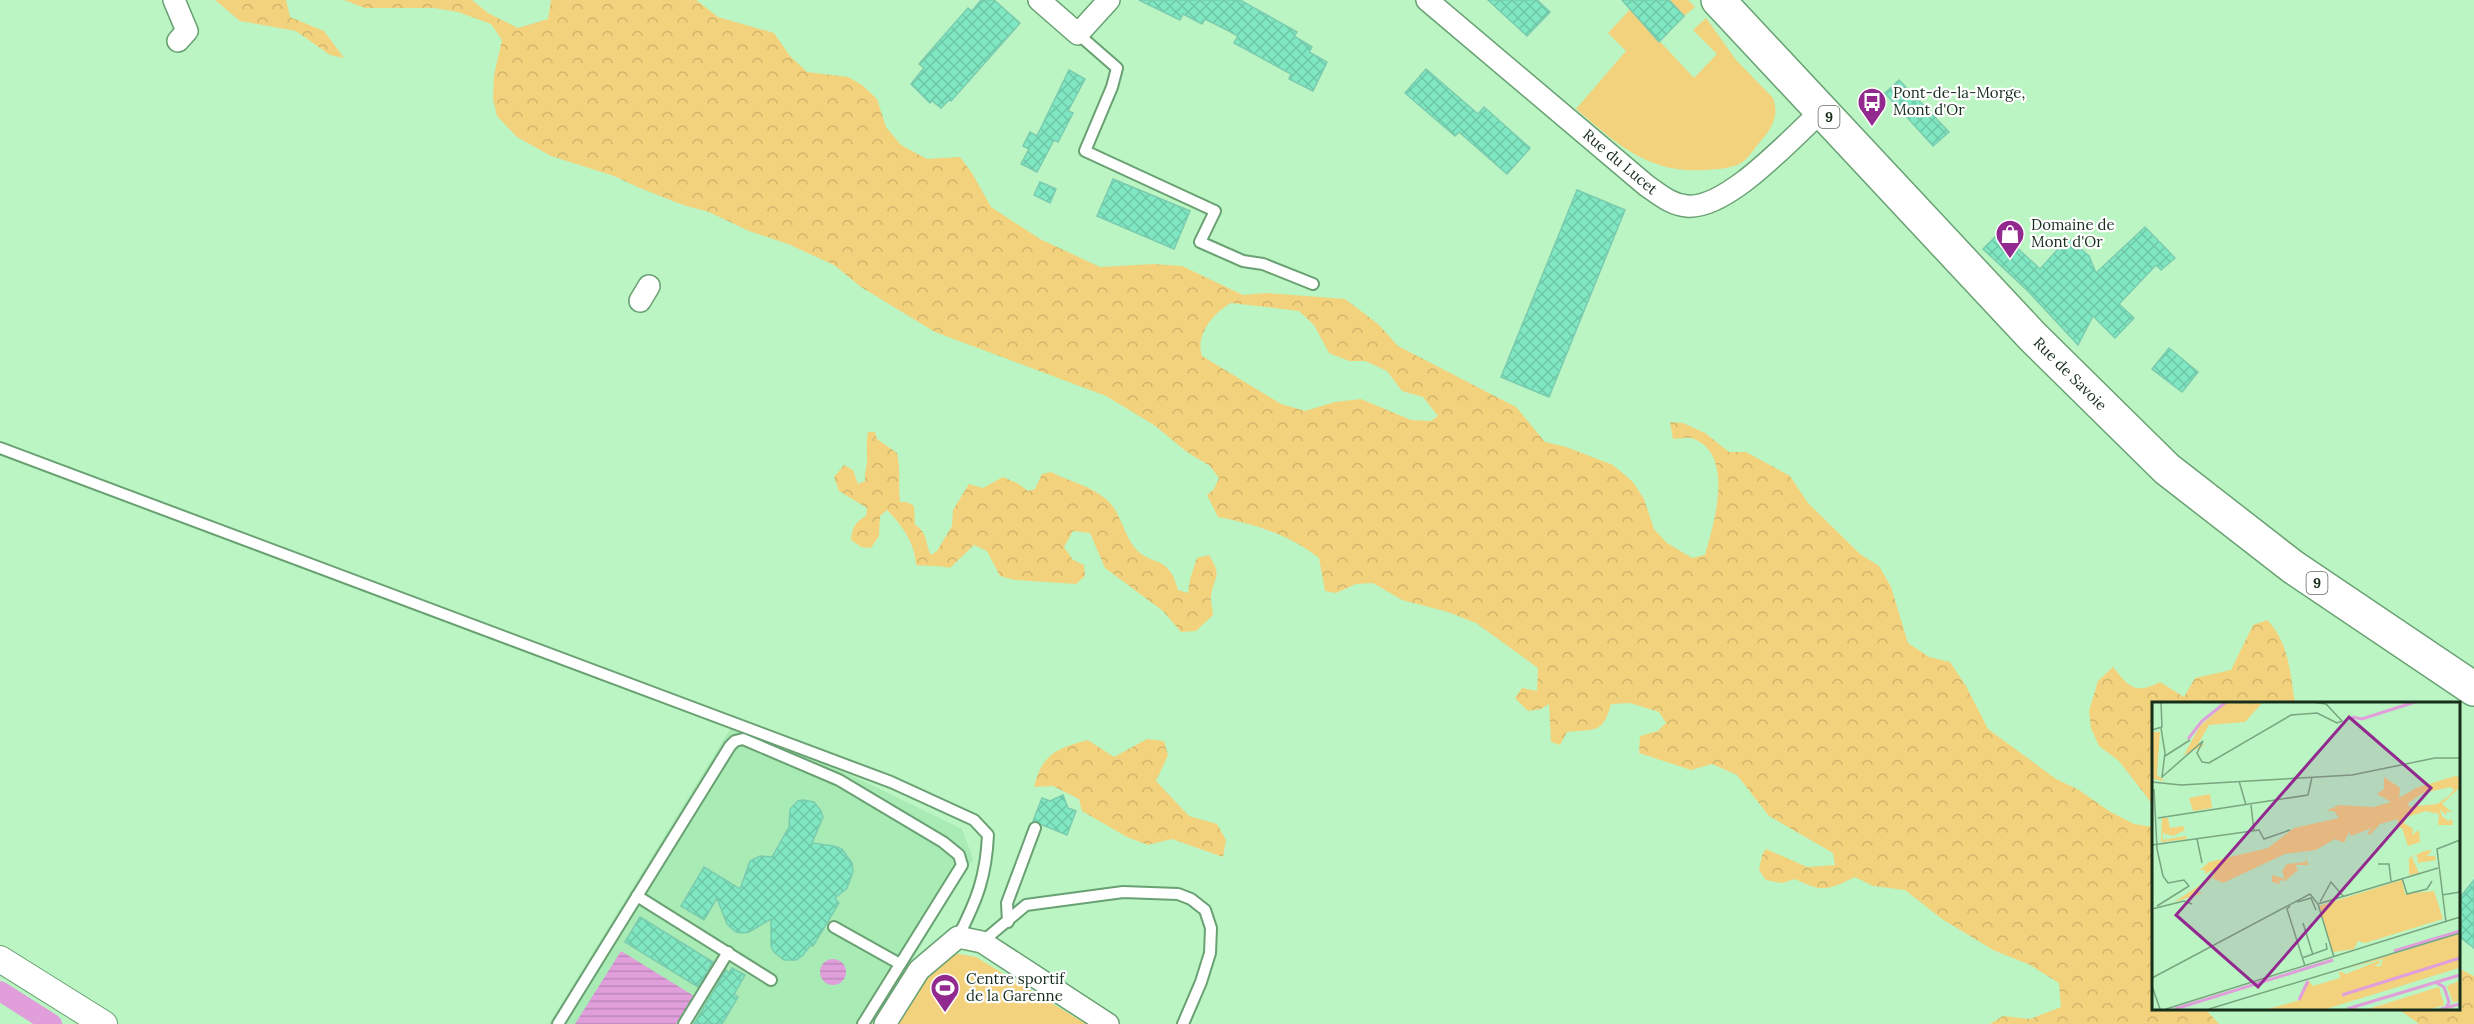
<svg xmlns="http://www.w3.org/2000/svg" width="2474" height="1024" font-family="Lora,serif">
  <style>
    .built { fill: #a9ebb4 }
    .green { fill: #f3d27e }
    .forest { fill: url(#forest-crowns); fill-rule: evenodd }
    .water { fill: url(#water-rules) }
    .lines { fill: none; stroke-linecap: round; stroke-linejoin: round }
    .canal { stroke: #e09edb; stroke-width: 20 }
    .building { fill: url(#building-cross-hatch); stroke: #7bccaf; stroke-width: 1.5 }
    .service-casing { stroke: #69a173; stroke-width: 14 }
    .minor-casing { stroke: #69a173; stroke-width: 24 }
    .tertiary-casing { stroke: #69a173; stroke-width: 28 }
    .primary-casing { stroke: #69a173; stroke-width: 36 }
    .service { stroke: #fff; stroke-width: 10 }
    .minor { stroke: #fff; stroke-width: 21 }
    .tertiary { stroke: #fff; stroke-width: 26 }
    .primary { stroke: #fff; stroke-width: 33 }
    .labels { text-anchor: middle; stroke-width: 4.5; stroke-linejoin: round; paint-order: stroke }
    .shield { fill: #fff; stroke: #5d6d5f; stroke-width: 1.5 }
    .shield-label { font-size: 14px; font-weight: bold; fill: #172e1b }
    .poi-label { font-size: 15px; fill: #172e1b; stroke: #fff; text-anchor: start }
    .street-label { font-size: 15px; fill: #172e1b; stroke: #fff }
    .inset-river { fill: none; stroke: #e09edb; stroke-width: 3 }
    .inset-road { fill: none; stroke: #79a580; stroke-width: 1.5 }
    .view { fill: #91298e; fill-opacity: 0.15; stroke: #91298e; stroke-width: 3 }
    .inset-edge { fill: none; stroke: #172e1b; stroke-width: 3 }
  </style>
  <defs>
    <pattern id="forest-crowns" width="20" height="18" patternUnits="userSpaceOnUse" patternTransform="scale(1.5)"><rect width="20" height="18" fill="#f3d27e"/><path d="M2 6a3 3 0 1 1 6 0M12 15a3 3 0 1 1 6 0" fill="none" stroke="#d0b56c"/></pattern>
    <pattern id="water-rules" width="6" height="5" patternUnits="userSpaceOnUse" patternTransform="scale(1.5)"><rect width="6" height="5" fill="#e09edb"/><path d="M0 2.5h6" fill="none" stroke="#bf88bb"/></pattern>
    <pattern id="building-cross-hatch" width="8" height="8" patternUnits="userSpaceOnUse" patternTransform="scale(1.5)"><rect width="8" height="8" fill="#7fe8c3"/><path d="M0 0l8 8M0 8l8-8" fill="none" stroke="#6dc7a7"/></pattern>
  </defs>
  <rect width="100%" height="100%" fill="#baf5c3"/>
  <polygon class="built" points="732,726 855,777 962,829 973,859 873,1024 549,1024"/>
  <g class="green">
    <path d="M1639,0L1637,17L1694,78L1717,54L1693,30L1706,18L1736,60L1773,98C1780,116 1771,130 1759,143C1754,149 1748,159 1741,163C1731,169 1715,169 1705,170C1648,174 1616,143 1576,109L1626,51L1608,33Z"/>
    <polygon points="1669,0 1688,0 1695,7 1684,16"/>
    <path d="M959,954L976,957L1086,1024H892C908,996 923,956 959,954Z"/>
  </g>
  <g class="forest">
    <polygon points="215,0 286,0 290,17 324,31 344,58 330,55 296,31 240,21"/>
    <path d="M344,0H472L488,13L518,28L548,19L551,0H696L718,17L774,33L790,56L807,72L848,77L862,85L877,99L886,127L901,145L927,159L960,157L972,173L991,207L1040,239L1100,267L1154,264L1182,266L1243,295L1266,293L1345,299L1378,324L1398,346L1516,407L1545,442L1566,447L1613,465L1633,482L1644,499L1654,529L1667,543L1692,558L1705,555C1714,523 1736,452 1691,438C1686,437 1678,439 1673,439L1670,422L1683,423L1705,433L1729,452H1746L1790,476L1808,503L1860,554L1879,566L1891,587L1908,643L1929,657L1950,662L1966,686L1988,729L2056,779L2079,790L2109,811L2134,824L2153,827V1008H2207V1011L2219,1024H1990L2003,1016L2030,1019L2061,1007L2059,983L2030,965L1993,950L1942,919L1905,890L1873,886L1855,877C1827,890 1824,893 1795,879L1782,883L1766,880L1759,870L1762,855L1766,849L1807,867L1835,865L1833,853L1769,816L1737,775L1712,764L1691,770L1639,753L1640,736L1658,731L1666,723L1659,712L1630,703L1611,704C1603,734 1595,729 1567,732L1560,745L1551,742L1549,704L1541,709L1528,711L1515,698L1522,688L1537,691L1538,668L1476,623L1448,612L1402,600L1373,583L1356,584L1336,593L1325,591L1319,558C1290,535 1255,524 1218,517L1207,495L1214,489L1219,478L1210,466L1187,452L1154,425L1106,396L935,332L861,287L834,265L788,244L749,231L709,212L683,205L640,188L614,176L551,156L517,137L497,116L493,99L494,75L502,40L491,24L458,12L434,8H365ZM1231,303L1299,311L1314,325L1329,353L1349,361H1365L1387,371L1402,391L1423,397L1438,416L1431,421L1411,420L1361,399L1335,402L1305,411L1281,404L1202,356C1195,335 1213,313 1231,303Z"/>
    <path d="M868,432H875L877,439L897,453C901,469 898,486 900,502H907L914,506L915,525C928,532 925,544 931,555L937,551L952,526L953,510L969,484L983,488L1003,477L1017,483L1028,491L1035,489L1042,474L1051,472C1068,481 1091,486 1106,499C1120,511 1123,532 1134,547C1151,568 1168,552 1178,590L1188,593L1190,579L1197,558L1209,555C1223,577 1214,576 1211,596C1210,601 1213,609 1213,615L1196,631L1181,632L1163,611L1105,568L1090,533L1073,531L1064,547L1073,560L1084,565L1085,576L1076,584L1015,580L1000,576L987,551L974,545L950,568C938,565 928,567 916,565C915,543 902,525 887,510L880,516L879,536L871,548L861,547L851,540C852,528 855,522 866,516L867,508L839,491L834,477L844,465L853,470L858,484L865,481C864,472 868,464 867,456C867,447 866,441 868,432Z"/>
    <path d="M2267,620C2289,642 2290,673 2295,703H2153V805L2119,761L2099,746L2091,728L2089,711L2098,681L2113,667C2129,687 2134,695 2160,682L2184,697L2195,678L2231,670L2253,625Z"/>
    <path d="M1147,739L1164,741L1168,755L1156,781L1189,816L1217,824L1226,840L1223,857L1172,839L1148,845L1127,837L1082,811L1079,799L1053,786L1034,787C1042,754 1057,748 1088,740L1114,757Z"/>
    <polygon points="2458,968 2474,976 2474,1024 2419,1024 2397,1008 2458,1008"/>
  </g>
  <g class="water">
    <polygon points="621,951 694,996 676,1024 575,1024"/>
    <circle cx="833" cy="972" r="13"/>
  </g>
  <g class="lines">
    <polyline class="canal" points="0,991 52,1024"/>
  </g>
  <g class="building">
    <polygon points="981,0 994,0 1020,23 951,101 949,100 941,108 932,101 930,103 911,84 924,68 919,64 968,8 972,11"/>
    <polygon points="1139,0 1240,0 1297,32 1294,36 1312,47 1309,52 1327,62 1313,91 1289,79 1291,74 1234,43 1238,36 1225,29 1205,19 1202,24 1183,14 1180,20"/>
    <polygon points="1488,0 1537,0 1550,12 1527,36"/>
    <polygon points="1622,0 1669,0 1684,16 1659,42"/>
    <polygon points="1426,69 1478,114 1484,107 1530,148 1507,174 1459,132 1455,136 1405,93"/>
    <polygon points="1069,70 1085,79 1068,111 1073,113 1058,142 1054,140 1037,172 1021,164 1029,149 1023,146 1030,132 1037,136"/>
    <polygon points="1899,80 1949,132 1933,146 1885,93"/>
    <polygon points="1113,179 1190,211 1174,249 1097,216"/>
    <polygon points="1040,182 1056,189 1050,203 1034,195"/>
    <polygon points="1577,190 1625,210 1549,397 1501,377"/>
    <polygon points="2145,227 2175,258 2161,270 2156,265 2119,304 2134,318 2115,338 2093,316 2078,345 2028,291 1983,249 2000,232 2040,269 2068,238 2089,256 2096,273"/>
    <polygon points="2169,348 2198,372 2182,392 2152,369"/>
    <polygon points="1063,795 1068,808 1076,811 1067,835 1033,821 1042,798 1050,801"/>
    <polygon points="803,800 814,802 821,811 823,817 812,843 834,846 842,849 852,863 853,872 847,888 835,898 839,903 813,946 811,945 802,956 796,960 784,960 774,952 771,946 771,919 749,932 743,933 736,932 727,924 717,898 704,920 681,906 704,867 740,889 750,861 760,856 772,857 789,827 790,809 798,801"/>
    <polygon points="2474,880 2474,948 2457,935 2457,901"/>
    <polygon points="640,917 713,962 698,987 625,942"/>
    <polygon points="732,968 745,975 734,994 738,997 722,1024 694,1024 726,970 729,973"/>
  </g>
  <g class="lines">
    <g class="service-casing">
      <g id="service">
        <polyline points="1078,34 1117,68 1112,87 1085,151 1215,211 1200,242 1243,261 1263,264 1313,284"/>
        <path d="M0,448L891,782L974,820L988,835C986,877 977,900 958,937"/>
        <polyline points="637,896 771,980"/>
        <polyline points="1008,922 1007,903 1035,828"/>
        <polyline points="834,927 900,964"/>
        <polyline points="982,942 1026,905 1123,892 1178,894 1191,899 1205,910 1211,928 1210,953 1201,982 1183,1024"/>
        <polyline points="558,1024 730,746 735,741 743,739 839,780 943,842 959,855 962,865 863,1024"/>
        <polyline points="684,1024 728,952"/>
      </g>
    </g>
    <g class="minor-casing">
      <g id="minor">
        <polyline points="174,0 187,31 178,41"/>
        <polyline points="1039,0 1078,34 1109,0"/>
        <path d="M1427,0L1647,186C1659,194 1671,205 1687,206C1728,210 1793,136 1823,110"/>
        <polyline points="640,301 649,286"/>
        <polyline points="885,1024 919,970 958,937 982,942 1108,1024"/>
      </g>
    </g>
    <g class="tertiary-casing">
      <polyline id="tertiary" points="0,959 104,1024"/>
    </g>
    <g class="primary-casing">
      <polyline id="primary" points="1718,0 2032,336 2167,469 2293,567 2474,689"/>
    </g>
    <use href="#service" class="service"/>
    <use href="#minor" class="minor"/>
    <use href="#tertiary" class="tertiary"/>
    <use href="#primary" class="primary"/>
  </g>
  <defs>
    <g id="bus-pin" transform="scale(1.5)"><path d="M0 17L-7.5 6A9.5 9.5 0 1 1 7.5 6Z" fill="#91298e" stroke="#fff"/><path d="M-5-6H5V4H4V6H2V4H-2V6H-4V4H-5ZM-3.5-4V0h7V-4ZM-3.5 1.2v1.5H-2V1.2ZM2 1.2v1.5H3.5V1.2Z" fill="#fff"/></g>
    <g id="shop-pin" transform="scale(1.5)"><path d="M0 17L-7.5 6A9.5 9.5 0 1 1 7.5 6Z" fill="#91298e" stroke="#fff"/><path d="M-5-2.5h2.3a2.7 3.5 0 0 1 5.4 0H5L5.5 6h-11ZM-1.5-2.5h3a1.5 2.3 0 0 0-3 0Z" fill="#fff"/></g>
    <g id="stadium-pin" transform="scale(1.5)"><path d="M0 17L-7.5 6A9.5 9.5 0 1 1 7.5 6Z" fill="#91298e" stroke="#fff"/><path d="M0-5a6.5 5 0 1 0 0 10a6.5 5 0 1 0 0-10ZM-3.5-1.8h7v3.6h-7Z" fill="#fff"/></g>
  </defs>
  <g fill-rule="evenodd">
    <use href="#bus-pin" x="1872" y="102"/>
    <use href="#shop-pin" x="2010" y="234"/>
    <use href="#stadium-pin" x="945" y="988"/>
  </g>
  <g class="labels">
    <g class="shield">
      <rect x="1818.5" y="106" width="21" height="22" rx="4.5"/>
      <rect x="2306.5" y="572" width="21" height="22" rx="4.5"/>
    </g>
    <g class="shield-label">
      <text x="1829" y="122">9</text>
      <text x="2317" y="588">9</text>
    </g>
    <g class="poi-label">
      <text x="1893" y="98">Pont-de-la-Morge,<tspan x="1893" dy="17">Mont d'Or</tspan></text>
      <text x="2031" y="230">Domaine de<tspan x="2031" dy="17">Mont d'Or</tspan></text>
      <text x="966" y="984">Centre sportif<tspan x="966" dy="17">de la Garenne</tspan></text>
    </g>
    <g class="street-label">
      <text transform="translate(1620 162) rotate(40)" y="5">Rue du Lucet</text>
      <text transform="translate(2070 374) rotate(45)" y="5">Rue de Savoie</text>
    </g>
  </g>
  <g transform="translate(2152 702)">
    <rect width="308" height="308" fill="#baf5c3"/>
    <path d="M58,92L60,106L41,109L37,96ZM272,149L280,148L275,154H283L284,158L266,161L265,153L260,155L267,171L257,173V156ZM250,178L253,192L282,189L291,217L213,241L206,239L202,247L181,250L167,204ZM307,232V266L174,307H116L148,298L157,279L161,284L188,276L187,269L194,272L226,259L230,260L222,264H229L231,257L193,267ZM307,279V299L301,300L295,284ZM287,285L292,303L279,307H216Z" fill="#f3d27e"/>
    <path d="M76,0H111L93,20L57,23L46,42L53,43L32,53L48,24ZM0,30H8L5,73L13,79L0,77ZM303,74L307,75V86L290,102L301,111L295,109L294,113L288,107L290,114L296,119L300,117L301,123H286L287,112L274,109L255,115L252,121L261,127L260,133L267,128L268,140L256,144L250,126L245,125L246,117L228,122L218,133L215,131L220,126L199,134L197,130L192,141L183,137L164,148L133,152L71,181L60,176L44,190L51,191L22,200L62,174L60,168L53,172V168H48L57,160L116,146L142,126L187,116L182,109H174L187,103L221,105L239,100L225,92L232,87V75L248,86L247,96L264,86ZM299,85L302,88L297,94L285,102L257,105L256,101L271,91ZM10,116H16L18,126L31,124L33,128L21,134L10,131L11,138L34,134L35,137L9,140ZM153,155L157,163H143L146,168L133,179L127,178L128,182L120,180V173L133,177L130,169L135,162L154,160Z" fill="#f3d27e" fill-rule="evenodd"/>
    <path class="inset-river" d="M200,15L210,17L263,0M36,37L50,19L74,0M242,249L308,229M283,280L292,285L297,300L294,306M190,293L308,256M147,298L156,279M23,307L181,258M195,307L308,273M289,307L308,302"/>
    <path class="inset-road" d="M9,26L13,51L10,75L51,39L45,51L50,60L57,61L139,13L165,11L185,21L190,19L174,2L160,0M0,28L10,25L9,0M13,54L38,38M87,79L94,103M0,80L29,83L200,73L283,56H308M2,87L5,147L11,174L16,181L32,178L37,184L5,204M99,103L102,129M6,116L156,93L160,75M45,137L50,161M0,143L107,128L112,137L138,128M226,162H237L239,179M250,176L255,192L275,187L280,179M290,193L308,190M145,200L159,196L164,208M168,200L179,180L191,194M138,204L135,207L153,264M0,207L32,199L40,202M294,220L285,147L308,138M151,221L161,253M182,255L166,202L286,166M150,256L175,247L174,241M0,276L158,192L166,202M0,284L8,307M14,307L308,215M57,307L308,231"/>
    <path class="view" d="M197,15L279,86L106,285L24,213Z"/>
    <rect width="308" height="308" class="inset-edge"/>
  </g>
</svg>
